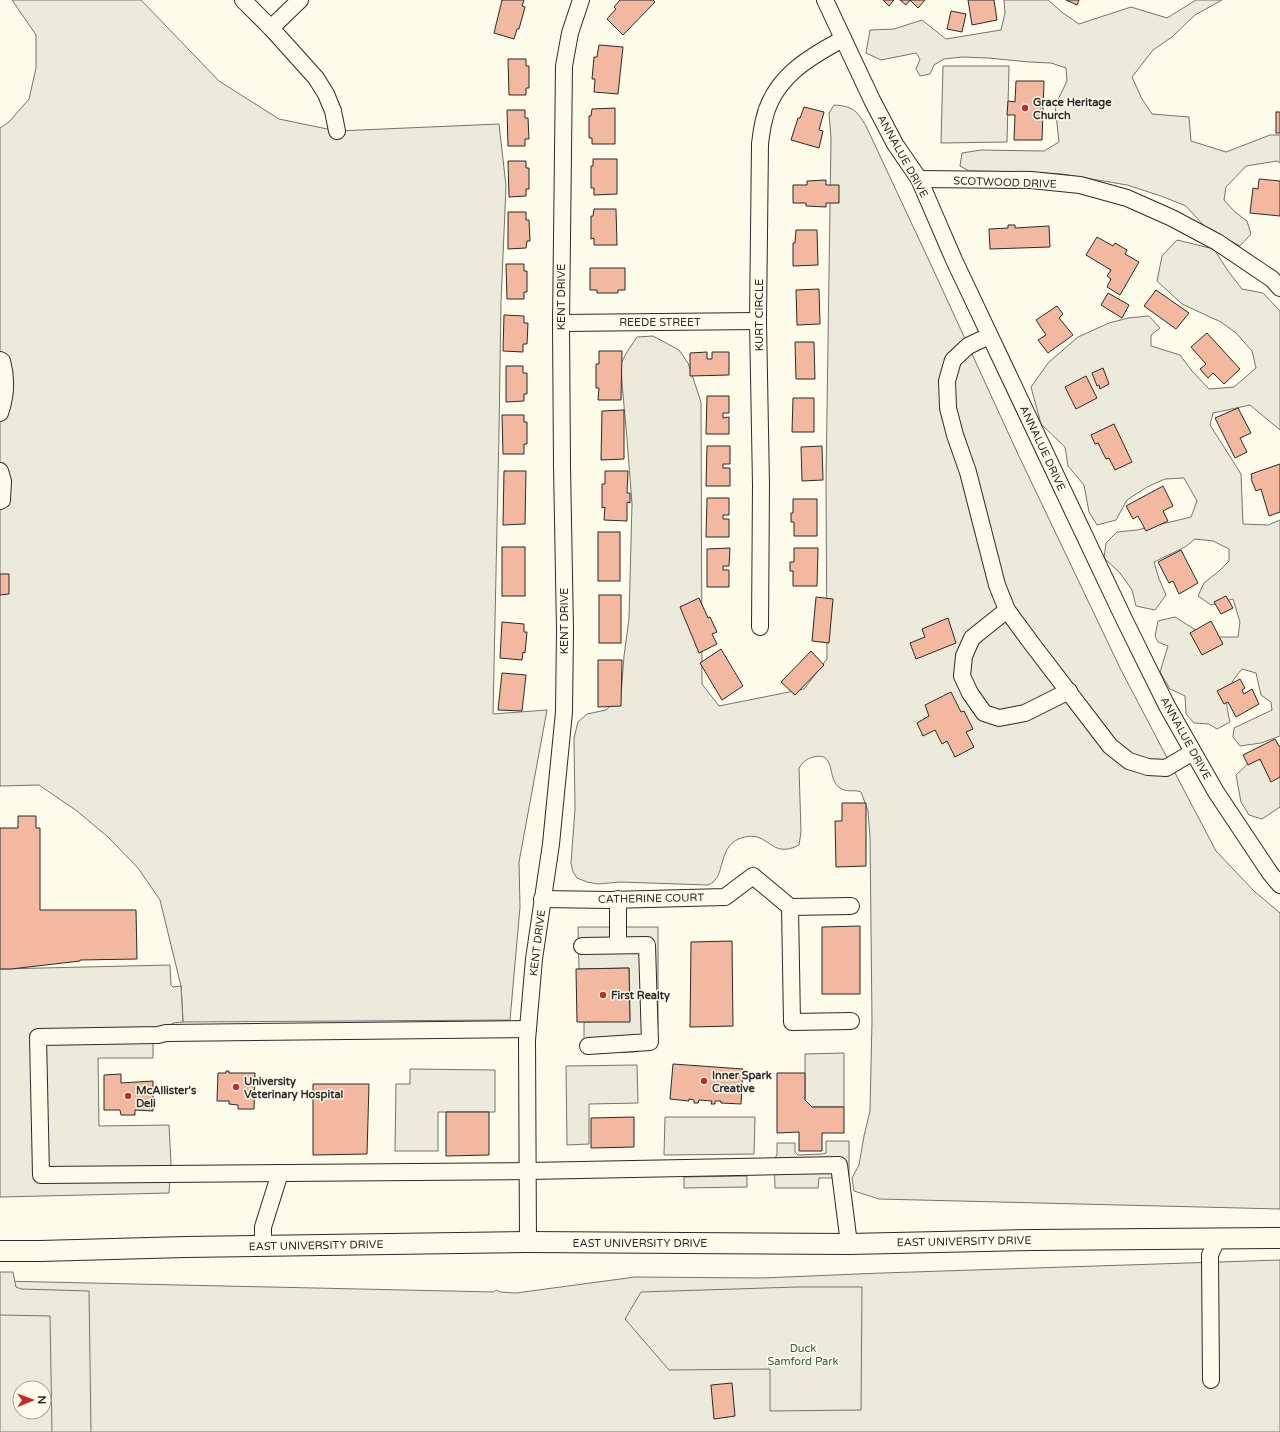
<svg xmlns="http://www.w3.org/2000/svg" width="1280" height="1432" font-family="'Varela Round',sans-serif">
  <style>
    .green { fill: #ecebdb; stroke: #74746e; fill-rule: evenodd }
    .parking { fill: #eceadb; stroke: #74746e }
    .building { fill: #f2b8a0; stroke: #2b2b2b }
    .lines { fill: none; stroke-linecap: round; stroke-linejoin: round }
    .minor-casing { stroke: #2b2b2b; stroke-width: 18 }
    .major-casing { stroke: #2b2b2b; stroke-width: 22 }
    .minor { stroke: #fdfbea; stroke-width: 16 }
    .major { stroke: #fdfbea; stroke-width: 20 }
    .poi-dot { fill: #c62828; stroke: #fdfbea; stroke-width: 1.5 }
    .labels { text-anchor: middle; stroke-width: 3; stroke-linejoin: round; paint-order: stroke }
    .poi-label { font-size: 11px; font-weight: bold; fill: #2b2b2b; stroke: #fdfbea; text-anchor: start }
    .street-label { font-size: 11px; fill: #2b2b2b; stroke: #fdfbea }
    .park-label { font-size: 11px; fill: #34623c; stroke: #fdfbea }
  </style>
  <rect width="100%" height="100%" fill="#fdfbea"/>
  <g class="green">
    <polygon points="12,0 141,0 219,81 279,119 337,131 499,124 506,186 501,302 499,432 493,714 547,710 519,862 520,907 510,1020 183,1022 181,986 160,900 138,868 108,837 77,811 39,785 0,786 0,128 9,122 29,99 36,68 36,35"/>
    <polygon points="1004,0 1048,0 1063,13 1079,24 1131,7 1167,18 1196,0 1222,0 1195,15 1172,37 1153,50 1132,77 1142,99 1152,114 1189,117 1191,141 1226,152 1270,135 1280,135 1280,163 1277,161 1246,166 1226,187 1224,200 1235,212 1247,221 1251,234 1240,246 1205,227 1186,206 1161,196 1127,185 1062,174 1030,172 969,171 960,166 962,153 981,150 1044,151 1059,142 1055,106 1067,81 1066,68 1051,63 1029,62 988,58 962,57 944,59 934,65 930,74 920,76 916,69 920,59 916,53 881,60 866,53 870,30 894,29 922,20 946,39 1001,30 1005,13"/>
    <path d="M834,105C853,106 857,111 866,126L932,267L1017,452L1121,670L1216,851L1254,891L1280,913V1209L879,1199L854,1191L852,1178L859,1165L864,1136L870,1111L872,1021L870,837L868,811L861,792C854,789 847,793 840,788C826,779 837,751 813,757C806,759 803,762 799,768L801,832L799,845C771,860 769,831 745,837C715,843 728,878 708,885L620,882L598,884L587,882L577,878L573,872L571,863L575,809L574,738L578,722L587,714L606,710L621,695L624,656L629,619L632,504L627,439L622,383L621,363L627,352L637,337L653,336L679,350L688,363L701,402L702,684L719,706L804,689L827,659L826,481L831,138L829,113Z"/>
    <path d="M1177,240L1214,249L1228,271L1242,289L1263,293L1280,311V430L1250,405L1213,413L1210,425L1241,474L1243,524L1268,525L1280,520V736L1261,743L1240,746L1233,737L1234,728L1272,710L1271,702L1261,695L1256,673L1242,669C1225,689 1224,697 1230,722L1217,729L1209,724L1194,723L1186,714L1185,696L1170,689L1160,672L1168,646L1158,642L1155,636L1158,621L1175,617L1207,637H1238L1240,622L1233,599L1211,605L1198,596L1204,583L1219,571L1229,561V549L1213,541L1195,539L1185,547L1154,562L1159,579L1166,595L1155,610L1136,606L1132,590L1120,573L1104,558L1106,543L1117,532L1137,530L1191,517L1197,501L1184,478L1165,479L1147,487L1127,500L1116,520L1097,525L1089,512L1084,485L1068,466L1065,447L1041,424L1031,387L1048,363L1078,337L1109,323L1128,318L1149,316L1160,328L1151,335V346L1180,355L1192,371L1209,389L1234,387L1256,368L1252,351L1236,333L1221,322L1182,304L1157,281L1162,256Z"/>
    <polygon points="1254,758 1265,762 1280,773 1280,807 1262,819 1249,815 1241,802 1236,775"/>
    <polygon points="844,1053 844,1107 812,1107 805,1100 805,1054"/>
    <path d="M1280,1260V1432H0V1281L494,1292L496,1290L500,1292L516,1293L635,1277L762,1278L882,1273ZM20,1388H44V1412H20Z"/>
  </g>
  <g class="parking">
    <polygon points="943,66 1009,66 1007,142 941,143"/>
    <polygon points="578,927 658,927 658,1027 656,1035 645,1049 639,1051 633,1052 584,1053 584,1022 630,1021 629,968 579,969"/>
    <polygon points="170,965 171,985 173,987 181,986 183,1022 173,1023 153,1040 153,1058 98,1058 99,1126 169,1125 171,1164 169,1193 0,1197 0,969"/>
    <polygon points="637,1065 638,1103 589,1104 589,1144 567,1145 566,1066"/>
    <polygon points="410,1069 495,1070 495,1112 438,1112 438,1151 395,1151 396,1084 410,1084"/>
    <polygon points="665,1117 755,1117 754,1154 664,1155"/>
    <polygon points="826,1141 849,1141 849,1178 819,1178 818,1188 775,1188 774,1159 777,1155 777,1143 795,1143 795,1152 798,1155 822,1154 826,1153"/>
    <polygon points="747,1176 747,1187 684,1188 684,1177"/>
    <polygon points="0,1272 13,1272 16,1287 21,1289 89,1291 91,1432 52,1432 50,1316 0,1315"/>
    <polygon points="797,1287 862,1287 861,1410 770,1411 770,1369 669,1370 625,1319 641,1292"/>
  </g>
  <g class="building">
    <polygon points="502,0 524,0 522,6 525,7 519,29 517,29 514,39 494,33"/>
    <polygon points="620,0 653,0 655,2 623,35 607,19 616,9 614,7"/>
    <polygon points="883,0 894,0 889,6"/>
    <polygon points="900,0 925,0 918,8 910,0 906,5"/>
    <polygon points="968,0 994,0 997,20 972,25"/>
    <polygon points="1066,0 1079,0 1077,5"/>
    <polygon points="951,11 966,14 962,32 947,29"/>
    <polygon points="599,45 623,47 618,94 594,92 595,79 592,79 594,57 597,57"/>
    <polygon points="508,59 526,59 526,66 529,66 529,88 526,88 526,95 509,95"/>
    <polygon points="1016,81 1044,81 1042,140 1014,140 1015,115 1007,115 1008,101 1015,102"/>
    <polygon points="804,107 824,112 819,130 823,131 819,148 791,140 798,118 800,118"/>
    <polygon points="615,108 615,144 592,144 592,138 589,138 589,116 591,116 592,109"/>
    <polygon points="507,110 525,110 525,118 528,118 529,139 525,139 525,146 508,146"/>
    <rect x="1276" y="112" width="4" height="21"/>
    <polygon points="593,159 617,159 617,194 594,195 594,188 591,188 591,166 593,166"/>
    <polygon points="508,161 526,161 526,168 529,168 529,189 526,189 526,196 509,197"/>
    <polygon points="1259,179 1280,181 1280,216 1250,213 1253,188 1258,189"/>
    <polygon points="826,180 826,185 839,185 839,203 826,203 826,207 806,206 806,203 793,203 793,185 807,185 807,181"/>
    <polygon points="594,209 616,209 617,245 594,245 594,238 591,239 591,216 593,216"/>
    <polygon points="508,212 526,212 526,220 529,220 530,241 527,241 526,248 508,249"/>
    <polygon points="1008,225 1015,225 1015,228 1049,226 1050,247 990,249 989,229 1008,228"/>
    <polygon points="796,230 817,230 818,265 793,266 793,243 795,243"/>
    <polygon points="1097,237 1113,246 1115,243 1127,250 1125,254 1139,262 1120,295 1107,287 1111,279 1107,276 1111,270 1086,255"/>
    <polygon points="506,264 524,264 524,271 527,271 527,292 524,292 524,299 507,299"/>
    <polygon points="590,268 625,268 625,290 618,290 618,293 597,293 597,290 590,290"/>
    <polygon points="819,289 820,324 797,325 796,290"/>
    <polygon points="1156,290 1189,313 1176,329 1144,306"/>
    <polygon points="1108,293 1129,305 1122,318 1101,305"/>
    <polygon points="1057,306 1063,314 1059,318 1073,335 1048,353 1038,340 1046,335 1036,320"/>
    <polygon points="504,315 524,316 524,323 528,323 527,344 523,344 523,352 503,351"/>
    <polygon points="1207,333 1240,369 1224,384 1213,373 1208,378 1200,369 1206,364 1191,347"/>
    <polygon points="795,342 814,342 815,379 796,379"/>
    <polygon points="599,351 622,351 621,400 598,400 599,388 596,388 596,364 599,364"/>
    <polygon points="707,352 707,359 712,359 712,352 729,352 729,375 690,376 690,353"/>
    <polygon points="506,366 523,366 523,373 527,373 527,394 524,394 524,401 506,402"/>
    <polygon points="1103,368 1109,384 1100,389 1099,385 1097,386 1092,373"/>
    <polygon points="1086,376 1097,398 1076,409 1065,387"/>
    <polygon points="707,396 729,396 729,413 723,413 723,418 729,417 729,434 706,434"/>
    <polygon points="793,398 814,398 814,432 792,432"/>
    <polygon points="1238,408 1251,433 1240,438 1247,452 1235,458 1215,418"/>
    <polygon points="624,410 624,459 601,460 602,411"/>
    <polygon points="502,415 524,415 524,422 527,422 527,444 524,444 524,454 503,454"/>
    <polygon points="1114,424 1132,462 1115,470 1109,458 1106,459 1098,443 1095,444 1091,435"/>
    <polygon points="707,446 730,446 730,464 723,464 723,468 730,468 730,486 706,486"/>
    <polygon points="822,446 823,480 802,481 801,447"/>
    <polygon points="1280,464 1280,512 1269,516 1261,489 1256,491 1251,479 1252,478 1251,474"/>
    <polygon points="504,471 526,471 525,524 503,525"/>
    <polygon points="605,471 628,471 627,493 630,493 630,503 627,502 627,521 604,520 605,507 602,508 602,484 605,484"/>
    <polygon points="1163,486 1173,506 1163,511 1168,521 1146,531 1138,516 1133,519 1126,506"/>
    <polygon points="707,498 729,498 729,515 723,515 723,519 729,519 729,537 706,537"/>
    <polygon points="793,499 817,499 817,536 794,536 794,522 791,522 791,513 793,513"/>
    <rect x="598" y="532" width="22" height="49"/>
    <rect x="502" y="547" width="23" height="49"/>
    <polygon points="730,548 729,566 723,566 723,570 729,570 729,587 707,587 707,549"/>
    <polygon points="794,548 818,548 817,586 793,586 793,571 790,571 790,562 794,562"/>
    <polygon points="1181,550 1198,583 1179,594 1173,581 1169,583 1158,562"/>
    <polygon points="0,574 9,574 9,594 0,595"/>
    <rect x="599" y="595" width="22" height="48"/>
    <polygon points="1226,596 1233,608 1221,614 1214,602"/>
    <polygon points="816,597 833,599 829,643 812,641"/>
    <polygon points="699,598 708,618 710,617 717,632 712,634 717,644 699,653 680,607"/>
    <polygon points="948,618 956,643 916,659 910,643 925,637 922,629"/>
    <polygon points="1211,621 1223,644 1202,655 1190,633"/>
    <polygon points="502,622 524,624 524,632 527,632 525,653 523,652 522,660 500,658"/>
    <polygon points="721,649 743,686 722,700 700,663"/>
    <polygon points="811,651 824,665 795,695 781,682"/>
    <polygon points="598,660 622,660 621,706 598,707"/>
    <polygon points="502,673 526,675 522,711 498,710"/>
    <polygon points="1240,679 1245,688 1242,690 1244,694 1252,689 1259,704 1236,717 1228,702 1224,704 1217,691"/>
    <polygon points="951,692 961,712 964,711 973,729 966,732 974,747 955,757 947,741 942,744 935,730 923,736 917,723 929,716 925,705"/>
    <polygon points="1275,739 1279,746 1280,746 1280,777 1271,782 1260,759 1248,765 1243,755"/>
    <polygon points="842,803 866,803 866,866 836,867 835,821 842,821"/>
    <polygon points="18,816 36,816 36,828 40,828 40,910 136,910 137,959 80,960 80,961 11,969 0,969 0,828 18,828"/>
    <polygon points="860,926 860,994 822,994 822,927"/>
    <polygon points="732,941 733,1026 690,1027 691,942"/>
    <polygon points="629,968 630,1022 577,1022 576,969"/>
    <polygon points="673,1064 743,1069 741,1104 721,1103 721,1101 715,1101 715,1104 711,1104 712,1101 699,1100 698,1103 694,1103 694,1100 689,1099 689,1101 670,1099"/>
    <polygon points="226,1071 229,1071 229,1073 255,1073 254,1109 238,1109 238,1105 229,1104 229,1101 217,1101 218,1073 226,1073"/>
    <polygon points="777,1073 805,1073 805,1100 812,1107 844,1107 844,1133 822,1133 822,1151 799,1151 799,1132 777,1133"/>
    <polygon points="121,1074 121,1083 153,1081 153,1111 135,1110 135,1115 121,1115 120,1110 104,1110 104,1075"/>
    <polygon points="313,1084 369,1084 367,1154 313,1155"/>
    <polygon points="446,1112 489,1112 489,1155 446,1156"/>
    <polygon points="634,1117 634,1147 591,1148 591,1118"/>
    <polygon points="732,1383 735,1416 714,1419 711,1385"/>
  </g>
  <g class="lines">
    <g class="minor-casing">
      <g id="minor">
        <polyline points="243,0 271,28 316,78 326,94 333,111 337,131"/>
        <polyline points="825,0 872,100 895,144 919,179 954,260 1124,619 1167,706 1216,792 1270,873 1280,885"/>
        <polyline points="271,28 300,0"/>
        <polyline points="919,179 1031,180 1080,185 1127,198 1172,218 1217,242 1272,279 1280,288"/>
        <polyline points="561,323 758,321"/>
        <polyline points="989,336 968,346 953,360 947,381 948,408 955,435 968,472 997,585 1007,610 1032,644 1110,746 1129,761 1148,767 1166,768 1193,752"/>
        <path d="M0,360L2,361C7,379 6,396 0,413"/>
        <polyline points="0,471 3,481 2,500 0,501"/>
        <polyline points="1007,610 972,638 964,656 962,676 970,693 984,713 999,718 1025,713 1069,691"/>
        <path d="M760,627L761,485L758,321L760,144C761,136 762,127 764,120C773,78 809,57 843,39"/>
        <polyline points="542,899 610,900 725,897 753,876 790,907 851,906"/>
        <polyline points="790,907 792,1022 851,1021"/>
        <polyline points="618,945 618,899"/>
        <polyline points="582,946 647,945 650,1042 588,1046"/>
        <polyline points="528,1029 166,1033 158,1035 38,1037 41,1175 528,1171 839,1165 849,1244"/>
        <polyline points="528,1242 527,1040 534,959 551,844 564,712 565,630 562,466 561,323 564,66 570,33 581,0"/>
        <polyline points="263,1246 263,1227 280,1173"/>
        <polyline points="1211,1380 1210,1255 1217,1239"/>
      </g>
    </g>
    <g class="major-casing">
      <polyline id="major" points="0,1251 40,1251 185,1247 528,1242 849,1244 1033,1240 1280,1238"/>
    </g>
    <use href="#minor" class="minor"/>
    <use href="#major" class="major"/>
  </g>
  <g class="poi-dot">
    <circle cx="1025" cy="108" r="4"/>
    <circle cx="603" cy="995" r="4"/>
    <circle cx="704" cy="1081" r="4"/>
    <circle cx="236" cy="1087" r="4"/>
    <circle cx="128" cy="1096" r="4"/>
  </g>
  <g class="labels">
    <g class="poi-label">
      <text x="1033" y="106">Grace Heritage<tspan x="1033" dy="13">Church</tspan></text>
      <text x="611" y="999">First Realty</text>
      <text x="712" y="1079">Inner Spark<tspan x="712" dy="13">Creative</tspan></text>
      <text x="244" y="1085">University<tspan x="244" dy="13">Veterinary Hospital</tspan></text>
      <text x="136" y="1094">McAllister's<tspan x="136" dy="13">Deli</tspan></text>
    </g>
    <g class="street-label">
      <text transform="translate(903 156) rotate(61)" y="4">ANNALUE DRIVE</text>
      <text transform="translate(1005 182) rotate(2)" y="4">SCOTWOOD DRIVE</text>
      <text transform="translate(561 297) rotate(-90)" y="4">KENT DRIVE</text>
      <text transform="translate(759 315) rotate(-90)" y="4">KURT CIRCLE</text>
      <text x="660" y="326">REEDE STREET</text>
      <text transform="translate(1043 448) rotate(65)" y="4">ANNALUE DRIVE</text>
      <text transform="translate(564 621) rotate(-90)" y="4">KENT DRIVE</text>
      <text transform="translate(1186 738) rotate(61)" y="4">ANNALUE DRIVE</text>
      <text transform="translate(651 898) rotate(-1)" y="4">CATHERINE COURT</text>
      <text transform="translate(537 943) rotate(-83)" y="4">KENT DRIVE</text>
      <text transform="translate(964 1241) rotate(-1)" y="4">EAST UNIVERSITY DRIVE</text>
      <text x="640" y="1247">EAST UNIVERSITY DRIVE</text>
      <text transform="translate(316 1245) rotate(-1)" y="4">EAST UNIVERSITY DRIVE</text>
    </g>
    <g class="park-label">
      <text x="803" y="1352">Duck<tspan x="803" dy="13">Samford Park</tspan></text>
    </g>
  </g>
  <g transform="translate(32 1400) rotate(89)"><circle r="19" fill="#fdfbea" stroke="#a9a89e"/>
  <path d="M0-3L7 15L0 10L-7 15Z" fill="#c62828"/>
  <text y="-6" font-size="11" font-weight="bold" text-anchor="middle" fill="#2b2b2b">N</text>
  </g>
</svg>
